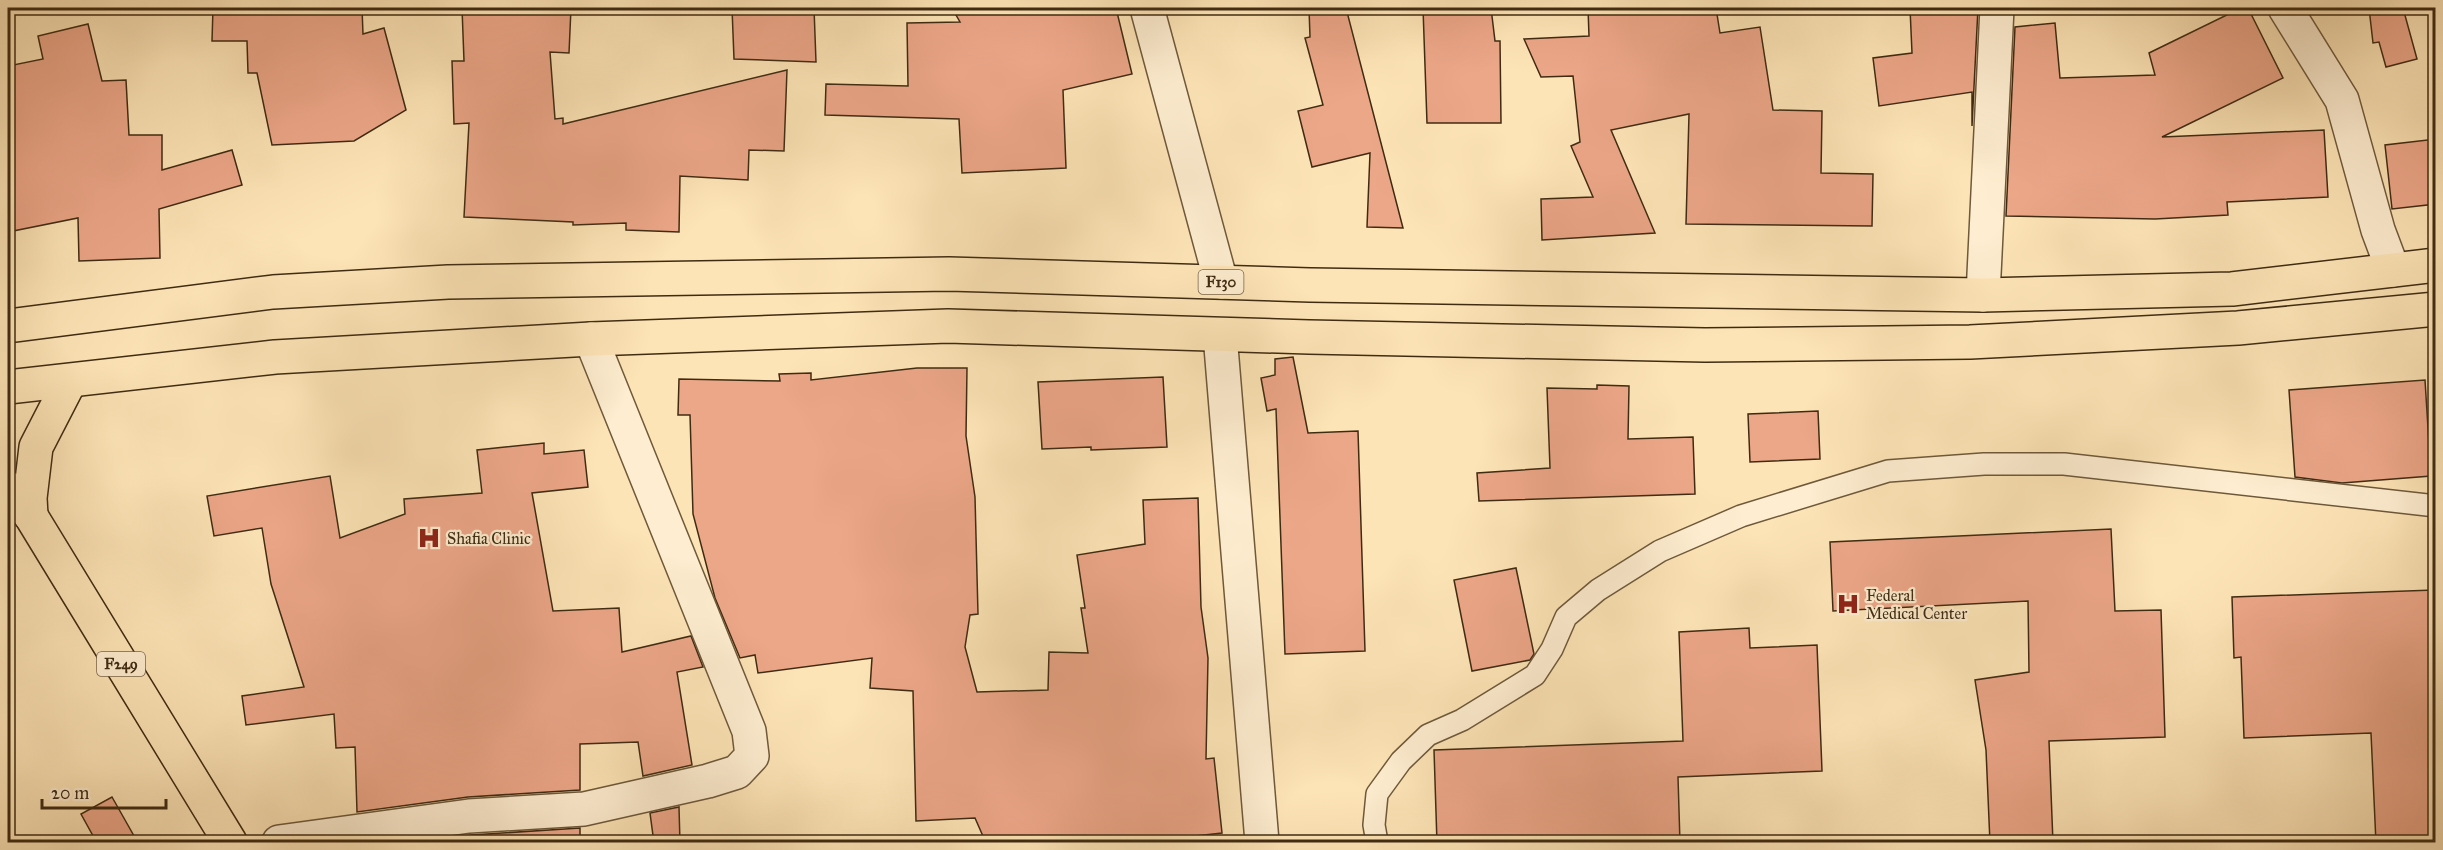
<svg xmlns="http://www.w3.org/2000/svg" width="2443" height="850" font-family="'IM FELL Great Primer',serif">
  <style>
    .building { fill: #eca688; stroke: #3f2b12; stroke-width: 1.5 }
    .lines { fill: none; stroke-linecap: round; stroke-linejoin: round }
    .service-casing { stroke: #6e593b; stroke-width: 24 }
    .minor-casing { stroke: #6e593b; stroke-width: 36 }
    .primary-casing { stroke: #3f2b12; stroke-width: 36 }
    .service { stroke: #feedd0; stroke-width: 21 }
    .minor { stroke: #feedd0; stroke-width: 33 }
    .primary { stroke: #fde4b6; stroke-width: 33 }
    .labels { text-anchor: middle; stroke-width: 4.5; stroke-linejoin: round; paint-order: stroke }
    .shield { fill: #feedd0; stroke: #78654b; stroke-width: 1.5 }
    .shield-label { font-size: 15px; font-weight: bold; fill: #3f2b12 }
    .poi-label { font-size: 16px; fill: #3f2b12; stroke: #feedd0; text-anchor: start }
  </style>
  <rect width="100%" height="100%" fill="#fde4b6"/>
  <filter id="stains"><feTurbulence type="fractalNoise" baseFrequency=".00333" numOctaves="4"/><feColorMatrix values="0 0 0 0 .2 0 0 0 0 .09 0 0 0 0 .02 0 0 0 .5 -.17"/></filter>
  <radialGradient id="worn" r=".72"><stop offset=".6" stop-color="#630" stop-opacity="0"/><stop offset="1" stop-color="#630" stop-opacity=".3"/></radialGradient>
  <g class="building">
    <polygon points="213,8 362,8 363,34 384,28 406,110 354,141 272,145 257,73 248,73 247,41 212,41"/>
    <polygon points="462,8 571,8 569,53 550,52 555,119 563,118 563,124 787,70 784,151 749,150 748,180 680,176 679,232 626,230 626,223 573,225 573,222 464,217 469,123 454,124 452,61 464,61"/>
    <polygon points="732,8 773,8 773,10 814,8 816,62 734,59"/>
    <polygon points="952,8 1116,8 1132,74 1063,90 1066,168 962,173 959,119 825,115 826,84 908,86 907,23 960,22"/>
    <polygon points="1309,8 1346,8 1403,228 1367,227 1370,153 1312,167 1298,111 1323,105 1305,38 1310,37"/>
    <polygon points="1423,8 1491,8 1495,41 1500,41 1501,123 1427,123"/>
    <polygon points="1588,8 1716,8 1720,33 1760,27 1773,110 1822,111 1821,173 1873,174 1872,226 1686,224 1689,114 1611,130 1655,233 1542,240 1541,199 1593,197 1571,146 1580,142 1573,76 1541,77 1524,39 1589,36"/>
    <polygon points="1910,8 1978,8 1972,126 1972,92 1879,106 1873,58 1912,53"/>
    <polygon points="2241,8 2248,8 2283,78 2162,137 2324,130 2328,197 2227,202 2228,215 2155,219 2006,216 2015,27 2055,23 2060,78 2155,75 2149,53"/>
    <polygon points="2369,8 2403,8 2417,59 2386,67 2379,42 2373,43"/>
    <polygon points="88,24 102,81 126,80 129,135 162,135 162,170 232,150 242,185 159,209 160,258 79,261 78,218 8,232 8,66 43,59 38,36"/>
    <polygon points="2436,139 2436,204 2392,209 2385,145"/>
    <polygon points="1293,357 1308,433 1358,431 1365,651 1285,654 1276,409 1267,411 1261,378 1275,375 1275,359"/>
    <polygon points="917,368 967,368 966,436 975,497 978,614 970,615 965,647 977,692 1048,690 1049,652 1088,653 1081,608 1085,608 1077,555 1145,544 1143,500 1198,498 1201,607 1208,658 1206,759 1214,758 1222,833 1132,843 986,843 975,818 916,821 913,691 870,688 872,658 758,673 755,655 740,658 715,598 693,514 690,415 678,415 679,379 780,381 779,374 811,373 811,380"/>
    <polygon points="1163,377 1167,447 1091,450 1091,447 1042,449 1038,382"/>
    <polygon points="2425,380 2431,476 2342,483 2295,477 2289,390"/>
    <polygon points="1597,385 1629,386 1628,439 1693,437 1695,494 1479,501 1477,473 1550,468 1547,388 1597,389"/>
    <polygon points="1818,411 1820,459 1750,462 1748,414"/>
    <polygon points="544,443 544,454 584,450 588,487 532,493 553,611 619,608 622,652 691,636 703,667 677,672 692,765 643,776 638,742 580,744 580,790 468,797 357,812 355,747 336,748 334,714 246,725 242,696 304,687 271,584 262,528 214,536 207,496 330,476 340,538 405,514 404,499 482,493 477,450"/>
    <polygon points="2111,529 2115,611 2161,610 2165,737 2049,741 2053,843 1990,843 1986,750 1975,680 2029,672 2028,601 1833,611 1830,542"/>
    <polygon points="1516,568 1534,654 1530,660 1472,671 1454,580"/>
    <polygon points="2434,590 2436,843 2376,843 2371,733 2244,738 2241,657 2234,658 2232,597"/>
    <polygon points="1749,628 1750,648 1817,645 1822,771 1678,777 1680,843 1437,843 1434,750 1683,741 1679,632"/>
    <polygon points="112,797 138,843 97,843 81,814"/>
    <polygon points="679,807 680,843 654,843 650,813"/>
    <polygon points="580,828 580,843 414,843 471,835"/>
  </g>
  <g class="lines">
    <g class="service-casing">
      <polyline id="service" points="1377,842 1374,825 1377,794 1401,761 1428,735 1462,720 1535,675 1552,649 1566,617 1598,590 1660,551 1741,516 1888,471 1984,464 2064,464 2436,506"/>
    </g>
    <g class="minor-casing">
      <g id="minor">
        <polyline points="1147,8 1221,282"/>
        <polyline points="2285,8 2342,100 2378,230 2393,270"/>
        <polyline points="1983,295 1997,8"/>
        <polyline points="1220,335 1262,842"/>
        <polyline points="279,842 469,816 584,809 708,781 737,772 752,756 749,731 591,339"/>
      </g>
    </g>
    <g class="primary-casing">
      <g id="primary">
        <polyline points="8,326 273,292 448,282 949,274 1310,285 1983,295 2232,289 2436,265"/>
        <polyline points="8,387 275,357 591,339 948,326 1309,337 1705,345 1970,342 2238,328 2436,309"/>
        <polyline points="8,488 31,516 230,842"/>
        <polyline points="31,516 30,498 36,447 70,381"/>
      </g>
    </g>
    <use href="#service" class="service"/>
    <use href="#minor" class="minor"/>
    <use href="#primary" class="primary"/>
  </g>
  <defs>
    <g id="hospital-bare" transform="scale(1.8)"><path d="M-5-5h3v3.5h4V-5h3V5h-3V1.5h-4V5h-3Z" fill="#8f2418" stroke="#feedd0" stroke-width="2.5" paint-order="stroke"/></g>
  </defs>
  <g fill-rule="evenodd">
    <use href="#hospital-bare" x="429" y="538"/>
    <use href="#hospital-bare" x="1848" y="604"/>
  </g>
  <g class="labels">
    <g class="shield">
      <rect x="1198.5" y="270" width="45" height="24" rx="4.5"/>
      <rect x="97" y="652" width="48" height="24" rx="4.5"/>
    </g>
    <g class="shield-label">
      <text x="1221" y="287">F130</text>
      <text x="121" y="669">F249</text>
    </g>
    <g class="poi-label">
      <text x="447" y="544">Shafia Clinic</text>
      <text x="1866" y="601">Federal<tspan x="1866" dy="18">Medical Center</tspan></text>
    </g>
  </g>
  <rect width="2443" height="850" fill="none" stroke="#fde4b6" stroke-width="30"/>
  <rect x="9" y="9" width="2425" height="832" fill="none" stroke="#3f2b12" stroke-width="3"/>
  <rect x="15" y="15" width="2413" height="820" fill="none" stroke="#3f2b12" stroke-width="1.5"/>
  <path d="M42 799v9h124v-9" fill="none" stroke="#3f2b12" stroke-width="3"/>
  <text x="51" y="799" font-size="18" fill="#3f2b12" stroke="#feedd0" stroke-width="4.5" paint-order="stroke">20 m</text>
  <rect width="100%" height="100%" filter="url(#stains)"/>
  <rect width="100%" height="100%" fill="url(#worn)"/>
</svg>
